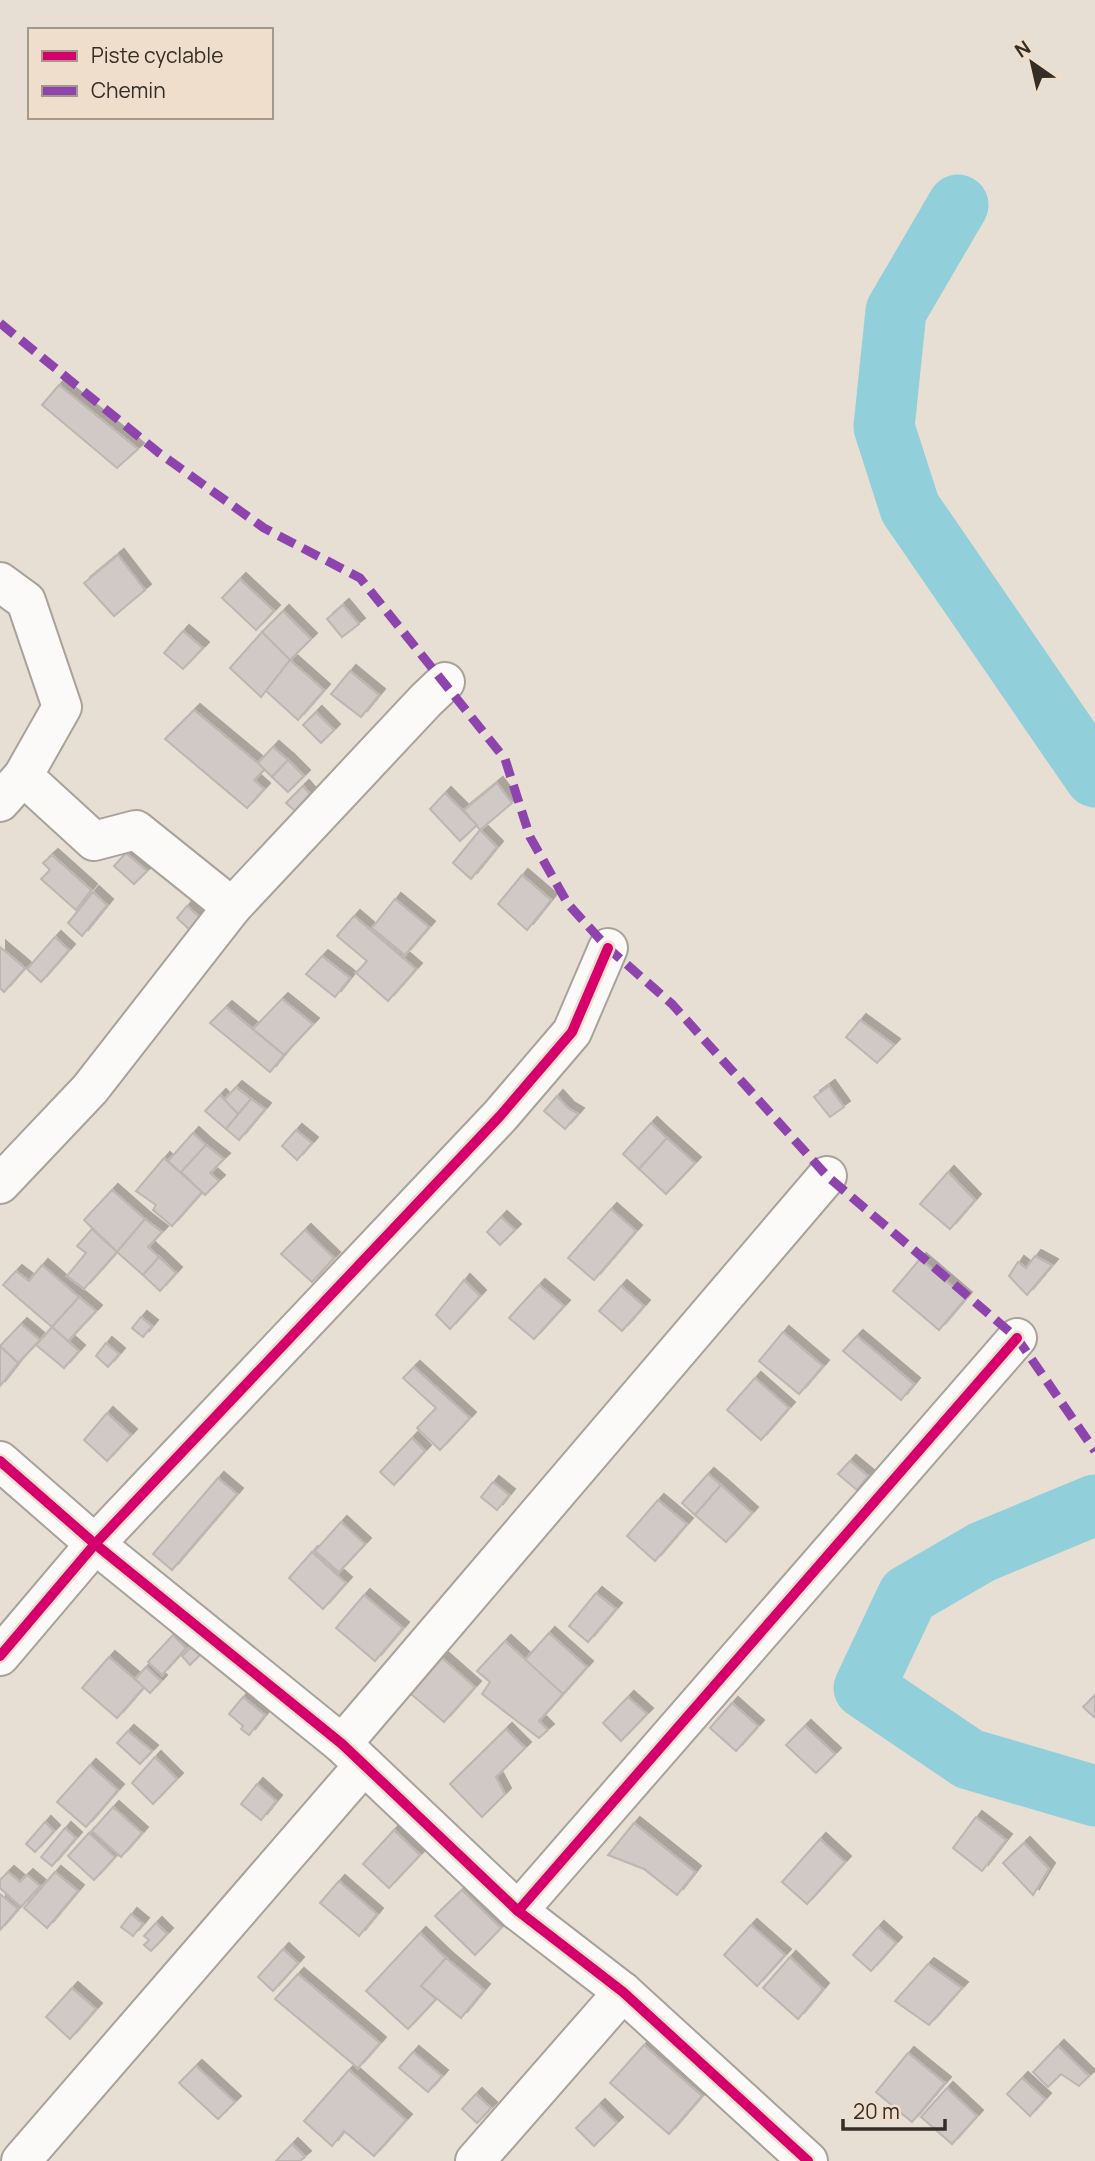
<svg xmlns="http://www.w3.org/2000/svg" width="1095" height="2161" font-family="Manrope,sans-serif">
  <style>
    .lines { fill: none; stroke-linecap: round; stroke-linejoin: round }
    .river { stroke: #91d0da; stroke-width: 61 }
    .building { fill: #d1c9c6; stroke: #bdb5b2; stroke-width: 2; filter: url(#shadow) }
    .minor-casing { stroke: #a9a29a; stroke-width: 42 }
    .minor { stroke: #fbfaf9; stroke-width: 38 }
    .quiet { stroke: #8e44ad; stroke-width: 9; stroke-dasharray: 18 9; stroke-linecap: butt }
    .cycleway-casing { stroke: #efdecc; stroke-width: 15 }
    .cycleway { stroke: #d6006c; stroke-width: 10 }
  </style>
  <defs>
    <filter id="shadow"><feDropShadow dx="6" dy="-6" stdDeviation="0" flood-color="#0004"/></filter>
  </defs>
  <rect width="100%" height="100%" fill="#e7ded4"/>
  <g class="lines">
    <g class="river">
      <polyline points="958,205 896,311 884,427 910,508 1095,777"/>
      <polyline points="1095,1505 982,1552 908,1595 864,1688 969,1759 1095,1796"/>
    </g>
  </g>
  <g class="building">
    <polygon points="59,385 138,449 117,468 42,405"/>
    <polygon points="118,555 145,590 114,616 84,583"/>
    <polygon points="240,579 274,611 256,630 222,598"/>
    <polygon points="343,605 359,624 342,637 327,619"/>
    <polygon points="283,611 311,639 290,660 262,632"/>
    <polygon points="183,631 203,648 183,669 164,653"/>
    <polygon points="262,632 290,660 261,697 230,668"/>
    <polygon points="290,660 324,690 298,720 266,691"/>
    <polygon points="350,671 379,695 361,717 331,694"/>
    <polygon points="194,710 265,769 254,780 264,789 247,808 165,739"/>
    <polygon points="316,712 334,730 321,743 303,725"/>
    <polygon points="273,747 288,760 272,777 258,763"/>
    <polygon points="288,760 304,776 288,792 272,777"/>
    <polygon points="497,783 512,803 480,830 464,810"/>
    <polygon points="303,786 310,794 295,811 286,803"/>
    <polygon points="445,793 477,825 460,841 430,809"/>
    <polygon points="480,830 497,847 471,879 453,863"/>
    <polygon points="126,853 147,871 134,884 114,866"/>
    <polygon points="52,855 91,890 76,910 41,879 50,870 43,863"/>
    <polygon points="522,875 551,900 527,930 498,904"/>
    <polygon points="93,892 107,905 82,936 68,923"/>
    <polygon points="395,899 429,927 405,955 372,928"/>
    <polygon points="187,906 203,920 192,932 177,918"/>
    <polygon points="354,916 416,969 388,1001 356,973 367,961 337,936"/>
    <polygon points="55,937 69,950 41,982 27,969"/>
    <polygon points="0,947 25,968 4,992 0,988"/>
    <polygon points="322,956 350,978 335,997 306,974"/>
    <polygon points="282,999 313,1024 284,1055 253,1029"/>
    <polygon points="226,1007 284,1055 270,1072 210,1023"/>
    <polygon points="860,1020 894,1045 877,1063 846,1037"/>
    <polygon points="829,1086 844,1107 830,1117 814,1097"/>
    <polygon points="236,1087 251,1099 238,1114 224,1100"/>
    <polygon points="220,1095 238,1114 226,1129 205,1111"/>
    <polygon points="557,1096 568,1108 578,1114 565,1129 544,1111"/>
    <polygon points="251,1099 265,1109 239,1140 226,1129"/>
    <polygon points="651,1123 667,1138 639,1169 623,1154"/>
    <polygon points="296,1130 312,1143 297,1160 282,1146"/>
    <polygon points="193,1133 206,1145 181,1173 168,1161"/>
    <polygon points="667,1138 695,1163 666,1194 639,1169"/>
    <polygon points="206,1145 224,1159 210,1173 219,1181 205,1195 181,1172"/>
    <polygon points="164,1158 202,1192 172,1226 153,1210 156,1205 136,1191"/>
    <polygon points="948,1172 975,1200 950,1229 920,1204"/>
    <polygon points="112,1190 145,1219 117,1252 84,1220"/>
    <polygon points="611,1209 636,1231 594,1280 568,1258"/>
    <polygon points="501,1217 515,1230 500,1245 487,1232"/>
    <polygon points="145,1219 162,1232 148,1247 159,1257 143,1275 117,1252"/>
    <polygon points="92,1229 117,1252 84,1289 67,1276 86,1253 77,1246"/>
    <polygon points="305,1230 334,1258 312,1282 281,1254"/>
    <polygon points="1035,1256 1052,1265 1027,1295 1009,1276 1018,1262 1026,1268"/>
    <polygon points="159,1257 176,1273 160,1291 143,1275"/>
    <polygon points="920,1259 966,1298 939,1330 893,1291"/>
    <polygon points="42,1265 79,1297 52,1327 3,1285 16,1271 29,1281"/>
    <polygon points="464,1280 480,1296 450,1329 436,1315"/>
    <polygon points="539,1285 564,1306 534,1339 509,1318"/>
    <polygon points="621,1286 644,1306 622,1331 599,1311"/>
    <polygon points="79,1297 96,1311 68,1341 52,1327"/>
    <polygon points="141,1317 152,1326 143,1337 132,1328"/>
    <polygon points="21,1324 40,1340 18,1363 0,1346"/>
    <polygon points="52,1327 79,1351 64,1368 36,1345"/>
    <polygon points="783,1332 823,1366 799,1394 759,1361"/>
    <polygon points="857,1336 914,1384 901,1400 843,1351"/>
    <polygon points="106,1343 119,1354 108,1367 96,1356"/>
    <polygon points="0,1346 18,1363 0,1386"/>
    <polygon points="414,1367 470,1418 440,1450 417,1428 436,1408 403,1378"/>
    <polygon points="755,1378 789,1408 761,1440 727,1410"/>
    <polygon points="107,1413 131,1435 107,1461 84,1440"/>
    <polygon points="412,1438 425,1451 394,1485 380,1472"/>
    <polygon points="850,1461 868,1476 857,1490 838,1474"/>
    <polygon points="708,1474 721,1485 695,1515 682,1503"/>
    <polygon points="218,1478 237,1494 172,1570 153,1554"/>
    <polygon points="493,1482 509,1495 497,1510 481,1497"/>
    <polygon points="721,1485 752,1513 726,1542 695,1515"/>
    <polygon points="658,1500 687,1524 655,1561 627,1536"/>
    <polygon points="341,1522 365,1544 339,1572 315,1551"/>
    <polygon points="312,1552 346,1583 323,1609 289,1578"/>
    <polygon points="596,1593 616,1609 588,1642 569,1626"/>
    <polygon points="364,1595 403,1628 375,1661 336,1628"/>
    <polygon points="549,1633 587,1667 563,1694 524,1661"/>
    <polygon points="173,1635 186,1648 162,1675 148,1662"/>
    <polygon points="197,1641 205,1650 190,1665 182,1656"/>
    <polygon points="505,1641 563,1694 539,1721 548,1730 539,1738 482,1694 490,1682 477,1671"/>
    <polygon points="109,1657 144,1687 117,1718 82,1688"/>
    <polygon points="442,1658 475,1687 444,1722 411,1694"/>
    <polygon points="146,1667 161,1681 150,1693 135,1679"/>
    <polygon points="1095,1695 1095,1718 1083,1707"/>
    <polygon points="243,1697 265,1715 249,1735 241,1729 243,1726 229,1714"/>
    <polygon points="628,1697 647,1714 621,1741 603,1723"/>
    <polygon points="732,1703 758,1726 736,1751 710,1728"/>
    <polygon points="805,1726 835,1754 816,1773 786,1745"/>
    <polygon points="506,1729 525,1748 496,1777 505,1794 482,1817 450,1784"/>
    <polygon points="128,1731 152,1751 140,1764 117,1743"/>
    <polygon points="155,1757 177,1779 153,1804 132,1783"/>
    <polygon points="90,1765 118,1790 86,1827 57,1802"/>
    <polygon points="257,1784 276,1801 261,1820 241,1804"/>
    <polygon points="113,1807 142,1833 121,1857 92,1831"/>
    <polygon points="976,1817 1006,1840 982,1871 953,1848"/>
    <polygon points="45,1822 54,1831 35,1852 26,1844"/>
    <polygon points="634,1823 695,1872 677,1895 644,1869 608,1855"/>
    <polygon points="65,1828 76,1838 52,1866 41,1857"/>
    <polygon points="394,1830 420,1855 389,1888 363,1864"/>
    <polygon points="89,1833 115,1857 94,1880 68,1856"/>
    <polygon points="820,1839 845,1862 807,1904 782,1882"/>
    <polygon points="1024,1843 1049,1869 1033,1895 1003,1863"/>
    <polygon points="8,1872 20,1882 27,1875 40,1886 21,1907 0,1888 0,1880"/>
    <polygon points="55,1872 78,1891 47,1928 24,1908"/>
    <polygon points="339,1881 377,1914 359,1936 320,1903"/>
    <polygon points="462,1890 501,1928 475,1955 435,1916"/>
    <polygon points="0,1894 18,1909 0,1930"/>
    <polygon points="131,1914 143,1924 133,1936 121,1927"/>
    <polygon points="156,1923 167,1934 151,1951 144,1945 149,1940 144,1936"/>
    <polygon points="751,1925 785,1955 757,1986 724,1955"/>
    <polygon points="878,1927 896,1943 871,1971 853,1955"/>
    <polygon points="420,1933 446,1958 421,1986 436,1999 408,2029 366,1991"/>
    <polygon points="283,1949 298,1963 273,1991 258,1977"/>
    <polygon points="790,1957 823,1989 798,2019 763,1988"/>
    <polygon points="446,1958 484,1990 461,2018 421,1986"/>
    <polygon points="928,1964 962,1988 929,2025 895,2001"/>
    <polygon points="298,1974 380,2043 358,2068 275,1999"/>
    <polygon points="72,1988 96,2009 70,2039 46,2017"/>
    <polygon points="644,2045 702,2096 669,2134 610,2083"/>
    <polygon points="1058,2046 1089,2076 1079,2086 1061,2074 1048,2087 1033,2072"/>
    <polygon points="413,2052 442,2076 428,2092 399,2068"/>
    <polygon points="908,2053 945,2083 912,2122 876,2092"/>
    <polygon points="196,2066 235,2102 218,2119 179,2083"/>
    <polygon points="349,2070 406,2120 374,2156 344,2131 332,2146 304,2121"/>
    <polygon points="1022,2078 1045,2099 1030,2116 1007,2094"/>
    <polygon points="947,2088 977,2116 952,2144 921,2117"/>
    <polygon points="476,2094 491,2108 477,2123 462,2109"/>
    <polygon points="599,2105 617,2123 594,2146 576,2128"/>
    <polygon points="292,2144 305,2157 300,2161 276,2161"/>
  </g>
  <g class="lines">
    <g class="minor-casing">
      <g id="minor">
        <polyline points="0,582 26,601 62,707 23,776 0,802"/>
        <polyline points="232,907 426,700 445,682"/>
        <polyline points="0,1184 90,1089 232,907 136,830 94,841 23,776"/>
        <polyline points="0,1461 95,1544 342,1744 518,1911 623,1992 808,2161"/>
        <polyline points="0,1656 95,1544 500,1116 572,1032 608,948"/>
        <polyline points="342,1744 827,1176"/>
        <polyline points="518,1911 1017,1338"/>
        <polyline points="21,2161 364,1765"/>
        <polyline points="475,2161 623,1992"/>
      </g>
    </g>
    <use href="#minor" class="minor"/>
    <polyline class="quiet" points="0,323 159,453 264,528 360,578 505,759 530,837 568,904 608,948 672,1004 827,1176 1017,1338 1095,1451"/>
    <g class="cycleway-casing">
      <g id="cycleway">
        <polyline points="0,1461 95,1544 342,1744 518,1911 623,1992 808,2161"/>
        <polyline points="0,1656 95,1544 500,1116 572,1032 608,948"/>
        <polyline points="518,1911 1017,1338"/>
      </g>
    </g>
    <use href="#cycleway" class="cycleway"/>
  </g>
  <rect x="28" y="28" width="245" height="91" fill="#efdecc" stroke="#a4988a" stroke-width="2"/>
  <rect x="42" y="51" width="35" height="10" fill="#d6006c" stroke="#a4988a" stroke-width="2"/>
  <text x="91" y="63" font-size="21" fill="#342e27">Piste cyclable</text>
  <rect x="42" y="86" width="35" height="10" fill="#8e44ad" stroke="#a4988a" stroke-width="2"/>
  <text x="91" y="98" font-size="21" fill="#342e27">Chemin</text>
  <g transform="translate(1032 63) rotate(326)" stroke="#efdecc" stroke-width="5" paint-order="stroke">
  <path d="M0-5L12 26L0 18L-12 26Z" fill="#342e27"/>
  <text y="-10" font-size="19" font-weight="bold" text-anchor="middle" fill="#342e27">N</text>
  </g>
  <path d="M843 2119v10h102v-10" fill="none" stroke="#342e27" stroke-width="3.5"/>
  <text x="853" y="2119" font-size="21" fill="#342e27" stroke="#efdecc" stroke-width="5" paint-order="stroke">20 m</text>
</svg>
